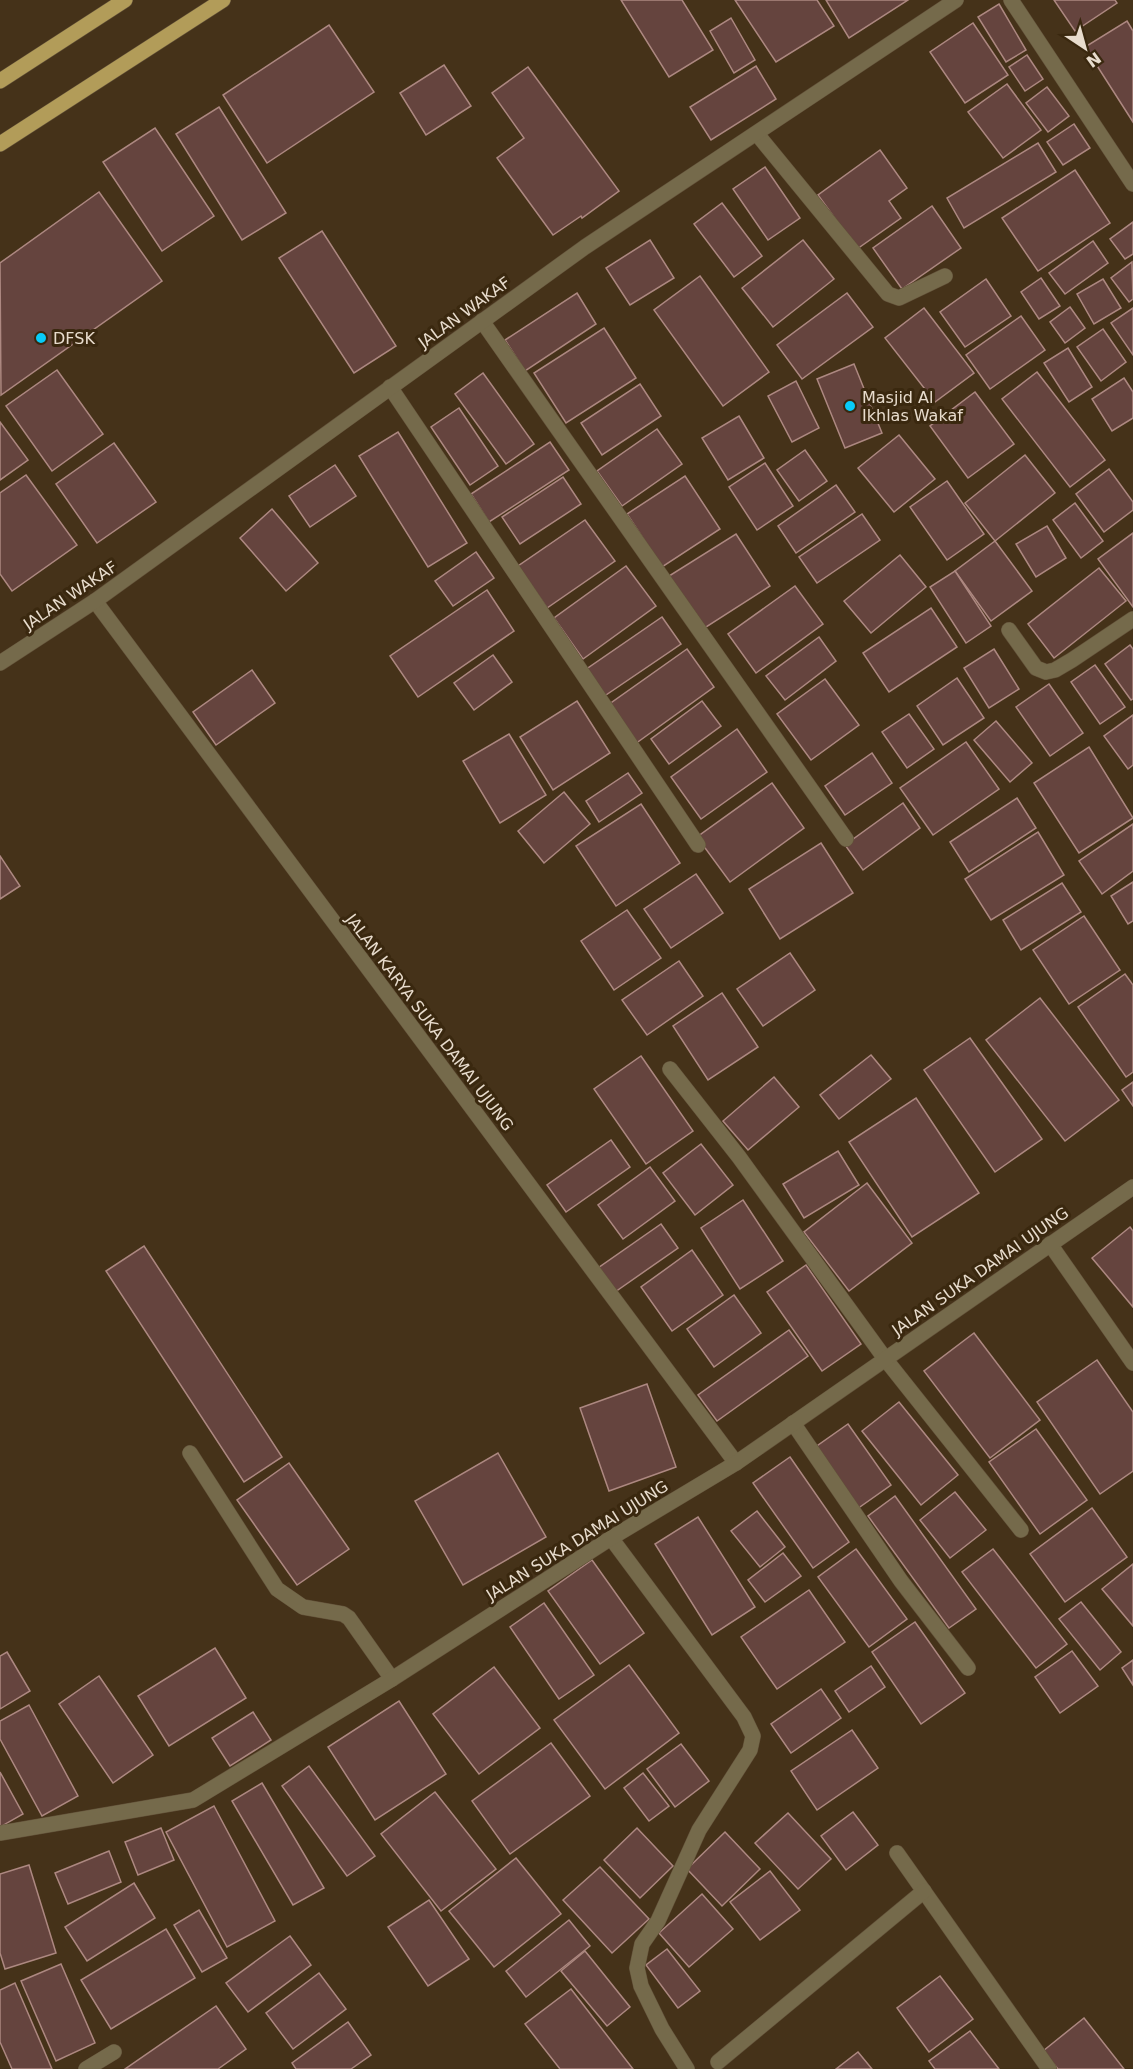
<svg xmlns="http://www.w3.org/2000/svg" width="1133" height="2069" font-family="'DejaVu Sans',sans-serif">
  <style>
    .building { fill: #65443e; stroke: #ad8881; stroke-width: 1.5 }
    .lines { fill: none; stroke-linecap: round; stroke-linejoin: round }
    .lane-casing { stroke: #625139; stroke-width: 16 }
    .street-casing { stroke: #625139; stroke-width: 16 }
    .primary-casing { stroke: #625139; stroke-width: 16 }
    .lane { stroke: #756a4b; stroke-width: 15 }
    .street { stroke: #756a4b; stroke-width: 15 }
    .primary { stroke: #b29c59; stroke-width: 15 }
    .poi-dot { fill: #08cbf9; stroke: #3a280f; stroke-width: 2 }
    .labels { text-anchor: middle; stroke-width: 6; stroke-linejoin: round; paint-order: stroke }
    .street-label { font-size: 16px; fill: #e8dccd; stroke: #3a280f }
    .poi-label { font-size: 16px; fill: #e8dccd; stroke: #3a280f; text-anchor: start }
  </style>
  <rect width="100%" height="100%" fill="#453219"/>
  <g class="building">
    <polygon points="621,0 682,0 713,50 669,77"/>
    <polygon points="735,0 817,0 834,26 776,62"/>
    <polygon points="826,0 908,0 849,38"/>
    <polygon points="1054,0 1115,0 1117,3 1075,31"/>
    <polygon points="999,4 1026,50 1006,62 978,17"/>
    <polygon points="731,18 755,60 734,73 710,31"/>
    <polygon points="1127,21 1133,31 1133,122 1085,47"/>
    <polygon points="973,23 1008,75 965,103 930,52"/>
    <polygon points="329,25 374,92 267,163 223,95"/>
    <polygon points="1027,55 1043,79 1025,91 1009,67"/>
    <polygon points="444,65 471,106 426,135 400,93"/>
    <polygon points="756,66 776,99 711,140 690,107"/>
    <polygon points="528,67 619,191 582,218 581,216 553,235 497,158 524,138 492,93"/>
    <polygon points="1007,84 1041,130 1003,158 968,112"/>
    <polygon points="1047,87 1069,116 1048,132 1026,103"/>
    <polygon points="219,107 286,213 242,240 176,134"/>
    <polygon points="1074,124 1090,148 1063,165 1047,142"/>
    <polygon points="155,128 214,216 162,251 103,162"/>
    <polygon points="1038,143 1056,172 964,228 947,198"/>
    <polygon points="880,150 907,188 889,201 901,218 857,249 818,195"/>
    <polygon points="765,167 800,218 768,240 733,189"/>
    <polygon points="1075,170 1110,223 1038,271 1002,218"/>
    <polygon points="99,192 162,281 1,395 0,263"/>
    <polygon points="722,203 762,256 734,277 694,224"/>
    <polygon points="932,206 961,248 902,289 873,248"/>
    <polygon points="1133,222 1133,254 1125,259 1110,239"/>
    <polygon points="322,231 396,346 354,373 279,258"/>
    <polygon points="650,240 674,278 630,305 606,268"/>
    <polygon points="803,240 834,279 773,327 742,288"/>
    <polygon points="1093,241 1108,263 1065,294 1049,273"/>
    <polygon points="1132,262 1133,299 1129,302 1111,278"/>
    <polygon points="700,276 769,372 723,406 654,310"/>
    <polygon points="1041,278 1060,306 1039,319 1021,292"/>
    <polygon points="986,279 1011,316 965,347 940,312"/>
    <polygon points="1103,279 1121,308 1094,324 1077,294"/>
    <polygon points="577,293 596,324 525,371 505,340"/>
    <polygon points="847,293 873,327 802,379 777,345"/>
    <polygon points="1070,307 1085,328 1065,343 1050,322"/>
    <polygon points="924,308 974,373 935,402 885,338"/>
    <polygon points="1133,308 1133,355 1111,323"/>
    <polygon points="1021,316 1045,350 990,389 966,355"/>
    <polygon points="604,328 636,378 566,423 534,373"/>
    <polygon points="1103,329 1126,362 1101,381 1077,347"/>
    <polygon points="1068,348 1092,387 1069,402 1044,363"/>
    <polygon points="854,364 882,433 845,448 817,379"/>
    <polygon points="57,370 103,434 52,471 6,406"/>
    <polygon points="1037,372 1105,460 1070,487 1002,399"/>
    <polygon points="483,373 534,444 506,464 455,394"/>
    <polygon points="1124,378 1133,392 1133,418 1112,431 1092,399"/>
    <polygon points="796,381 819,428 792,442 768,396"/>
    <polygon points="640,384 661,416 602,455 581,423"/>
    <polygon points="975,392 1014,444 968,478 930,426"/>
    <polygon points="459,408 498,466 470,485 431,427"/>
    <polygon points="739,416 764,458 728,480 702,438"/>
    <polygon points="0,422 28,460 0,480"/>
    <polygon points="657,429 682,464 622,506 597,471"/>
    <polygon points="398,432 467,543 428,567 359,456"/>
    <polygon points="899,435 935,479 894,512 858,468"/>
    <polygon points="550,442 569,470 489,522 471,494"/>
    <polygon points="114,443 156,502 97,543 56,484"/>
    <polygon points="805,450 827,481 799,501 777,470"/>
    <polygon points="1025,455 1055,493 995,541 965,503"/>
    <polygon points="765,463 793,506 757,530 729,487"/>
    <polygon points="335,465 356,496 310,527 289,496"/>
    <polygon points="1109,469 1133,502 1133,510 1104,532 1076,494"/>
    <polygon points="26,475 77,545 12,591 0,574 0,493"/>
    <polygon points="685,476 720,529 662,567 627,514"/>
    <polygon points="563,477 581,504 520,544 502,517"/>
    <polygon points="947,481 984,534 947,560 910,507"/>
    <polygon points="836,485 855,512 796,553 778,526"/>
    <polygon points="1075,503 1103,541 1081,558 1053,520"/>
    <polygon points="272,509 318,563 286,591 240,538"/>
    <polygon points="862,514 880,540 817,583 799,557"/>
    <polygon points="585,520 615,561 547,608 518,566"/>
    <polygon points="1047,526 1066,558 1036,577 1016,544"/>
    <polygon points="1133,533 1133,607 1098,559"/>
    <polygon points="736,534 770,586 703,629 669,576"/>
    <polygon points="995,541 1032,591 991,621 955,571"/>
    <polygon points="476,552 494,578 453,606 435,581"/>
    <polygon points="900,555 926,587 871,633 844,601"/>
    <polygon points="626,566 656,606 583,659 554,618"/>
    <polygon points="1099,568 1126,601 1054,658 1028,624"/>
    <polygon points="955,571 991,626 966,643 930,587"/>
    <polygon points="795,586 823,624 756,673 728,634"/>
    <polygon points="487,590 514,631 418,697 390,656"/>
    <polygon points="931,608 957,647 889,692 863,653"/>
    <polygon points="662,617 681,644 603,697 585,670"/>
    <polygon points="819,637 836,661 785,700 766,676"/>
    <polygon points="1130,645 1133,649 1133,699 1131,700 1105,664"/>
    <polygon points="687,649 714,687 635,744 608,705"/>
    <polygon points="994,649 1019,689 989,708 964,668"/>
    <polygon points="493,655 512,682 474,710 454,683"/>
    <polygon points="1095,665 1125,707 1100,724 1071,682"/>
    <polygon points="252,670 275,703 216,745 193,712"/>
    <polygon points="957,678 984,718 943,745 917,706"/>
    <polygon points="825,679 859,725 811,760 777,714"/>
    <polygon points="1049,684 1083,733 1050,756 1016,707"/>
    <polygon points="577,701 610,753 553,790 520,737"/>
    <polygon points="702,701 721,726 669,764 651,739"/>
    <polygon points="909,714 934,749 907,768 882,732"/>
    <polygon points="1133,715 1133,765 1128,769 1104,736"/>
    <polygon points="996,721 1032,763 1010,782 974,740"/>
    <polygon points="737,729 767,772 701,819 671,777"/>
    <polygon points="509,734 546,795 500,823 463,761"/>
    <polygon points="966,742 999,789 933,835 900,788"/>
    <polygon points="1089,747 1133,818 1079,853 1034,783"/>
    <polygon points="872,753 892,783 845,815 825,786"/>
    <polygon points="628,773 642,793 599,822 586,801"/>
    <polygon points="772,783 804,828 730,882 697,837"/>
    <polygon points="564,792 590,824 544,863 518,831"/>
    <polygon points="1017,798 1036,828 969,872 950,842"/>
    <polygon points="903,803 920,828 863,870 845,845"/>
    <polygon points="641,804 680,863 616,906 576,846"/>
    <polygon points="1133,824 1133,871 1102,894 1079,861"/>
    <polygon points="1038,832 1064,875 991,920 965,879"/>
    <polygon points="821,843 853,893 780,939 749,889"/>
    <polygon points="0,856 20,886 0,899"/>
    <polygon points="696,874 723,913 671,948 644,909"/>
    <polygon points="1133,882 1133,921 1128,924 1111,896"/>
    <polygon points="1062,883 1081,912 1021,950 1003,920"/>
    <polygon points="627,910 661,958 614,990 581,941"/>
    <polygon points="1084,916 1120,970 1069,1004 1033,950"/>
    <polygon points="790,953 815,990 763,1026 737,989"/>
    <polygon points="679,961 703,996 647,1035 622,1000"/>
    <polygon points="1125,974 1133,985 1133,1072 1126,1077 1078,1007"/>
    <polygon points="722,993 758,1047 708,1080 673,1026"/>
    <polygon points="1040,998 1119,1100 1065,1141 986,1040"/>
    <polygon points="970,1038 1042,1139 995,1172 924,1070"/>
    <polygon points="871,1055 891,1079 839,1119 820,1095"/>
    <polygon points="641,1056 693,1131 646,1164 594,1089"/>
    <polygon points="774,1077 799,1107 748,1150 723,1121"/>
    <polygon points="1133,1082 1133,1106 1122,1090"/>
    <polygon points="916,1098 979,1193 912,1237 849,1142"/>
    <polygon points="611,1140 630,1167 566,1212 547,1185"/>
    <polygon points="701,1144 733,1185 695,1215 663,1173"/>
    <polygon points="838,1151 859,1185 804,1218 783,1184"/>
    <polygon points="650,1167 675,1201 623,1239 598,1205"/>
    <polygon points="867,1183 912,1243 849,1291 804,1232"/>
    <polygon points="743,1200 783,1261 740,1289 701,1228"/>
    <polygon points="661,1224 678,1248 615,1292 598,1268"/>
    <polygon points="1130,1227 1133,1231 1133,1307 1092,1258"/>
    <polygon points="144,1246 282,1457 244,1482 106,1271"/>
    <polygon points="692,1250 723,1295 672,1331 641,1287"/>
    <polygon points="806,1265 861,1344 822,1371 767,1292"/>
    <polygon points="734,1295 761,1333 714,1367 687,1329"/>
    <polygon points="789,1330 808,1356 717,1421 698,1395"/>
    <polygon points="974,1333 1040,1420 990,1458 924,1371"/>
    <polygon points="1097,1360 1133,1412 1133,1471 1100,1494 1037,1402"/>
    <polygon points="647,1384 676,1467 609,1491 580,1408"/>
    <polygon points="899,1402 958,1475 921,1505 862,1431"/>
    <polygon points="848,1424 891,1485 857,1509 814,1448"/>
    <polygon points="1036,1429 1087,1500 1040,1534 989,1462"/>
    <polygon points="498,1453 546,1537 463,1585 415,1501"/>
    <polygon points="790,1457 849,1542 813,1568 753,1483"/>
    <polygon points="289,1463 349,1549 297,1585 237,1500"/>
    <polygon points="955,1492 986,1530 950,1558 920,1520"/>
    <polygon points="895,1496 976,1609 949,1628 868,1516"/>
    <polygon points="1092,1508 1127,1557 1065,1602 1030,1554"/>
    <polygon points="757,1511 785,1547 760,1567 731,1531"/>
    <polygon points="698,1517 755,1607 712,1635 655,1544"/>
    <polygon points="856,1549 907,1619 869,1647 818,1577"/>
    <polygon points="993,1549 1067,1644 1036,1668 962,1572"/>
    <polygon points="783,1553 801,1576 765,1602 748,1580"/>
    <polygon points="592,1560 644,1633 600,1664 548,1591"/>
    <polygon points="1133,1564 1133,1626 1102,1589"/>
    <polygon points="809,1590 845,1642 777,1689 741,1637"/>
    <polygon points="1081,1602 1121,1652 1100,1670 1059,1619"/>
    <polygon points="544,1603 594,1675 559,1699 510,1627"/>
    <polygon points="915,1622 965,1693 921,1724 872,1652"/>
    <polygon points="215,1648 246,1698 169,1746 138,1696"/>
    <polygon points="1072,1651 1098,1686 1060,1713 1035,1677"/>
    <polygon points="7,1652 30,1691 0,1709 0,1656"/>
    <polygon points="1133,1660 1133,1685 1122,1668"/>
    <polygon points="629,1665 679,1733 605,1789 554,1720"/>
    <polygon points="871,1666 885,1687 849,1712 835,1691"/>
    <polygon points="494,1667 540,1728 479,1774 433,1714"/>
    <polygon points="99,1676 153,1755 113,1783 59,1704"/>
    <polygon points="821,1689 841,1718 791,1753 771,1724"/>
    <polygon points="399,1701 446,1774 375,1820 328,1747"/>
    <polygon points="29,1705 78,1796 42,1816 0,1739 0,1721"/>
    <polygon points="253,1712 271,1740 230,1766 212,1738"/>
    <polygon points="852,1730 878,1768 817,1810 791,1771"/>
    <polygon points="551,1743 590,1796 510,1854 472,1801"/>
    <polygon points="681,1744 709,1781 675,1807 647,1769"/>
    <polygon points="309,1766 375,1856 347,1876 282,1786"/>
    <polygon points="0,1772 23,1814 0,1827"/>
    <polygon points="643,1773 669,1806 649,1821 624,1788"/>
    <polygon points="262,1783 324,1888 293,1905 232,1801"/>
    <polygon points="435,1792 496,1869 441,1911 381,1834"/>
    <polygon points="214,1806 275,1921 227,1947 166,1832"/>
    <polygon points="853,1812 878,1845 846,1870 821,1836"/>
    <polygon points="788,1813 831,1859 798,1889 755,1843"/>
    <polygon points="161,1828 174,1860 138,1875 125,1842"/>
    <polygon points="637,1828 673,1866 640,1898 604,1860"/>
    <polygon points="725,1832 760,1869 722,1906 687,1869"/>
    <polygon points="109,1851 121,1882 68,1904 55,1873"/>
    <polygon points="516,1858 561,1914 494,1967 449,1911"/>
    <polygon points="29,1865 56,1953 5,1969 0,1953 0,1874"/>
    <polygon points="600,1867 649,1919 612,1953 563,1900"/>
    <polygon points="770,1871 800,1910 760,1940 730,1902"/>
    <polygon points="134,1883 155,1918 87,1961 65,1927"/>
    <polygon points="702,1894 733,1929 689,1967 659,1933"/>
    <polygon points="429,1900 469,1959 428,1986 388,1927"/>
    <polygon points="199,1910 227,1958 202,1972 174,1925"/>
    <polygon points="569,1920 590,1946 526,1997 506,1971"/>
    <polygon points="166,1929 195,1978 111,2029 81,1980"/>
    <polygon points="290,1936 311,1965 248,2012 226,1983"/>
    <polygon points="667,1949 700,1991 678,2008 646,1965"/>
    <polygon points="585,1951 630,2007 607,2026 561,1971"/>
    <polygon points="61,1964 95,2043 56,2061 21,1981"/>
    <polygon points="319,1973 346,2009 293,2049 266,2013"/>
    <polygon points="940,1976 973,2019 929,2052 897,2008"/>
    <polygon points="15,1983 52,2069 12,2069 0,2042 0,1990"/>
    <polygon points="571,1989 633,2069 560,2069 525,2024"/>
    <polygon points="216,2006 246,2049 218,2069 125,2069"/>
    <polygon points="1084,2018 1124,2069 1058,2069 1043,2051"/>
    <polygon points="348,2022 371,2055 351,2069 296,2069 292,2063"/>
    <polygon points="970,2031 999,2069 935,2069 929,2061"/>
    <polygon points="858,2052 872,2069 836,2069"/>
  </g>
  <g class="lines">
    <g class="lane-casing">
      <g id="lane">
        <polyline points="1050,1244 1133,1363"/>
        <polyline points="190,1453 277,1589 303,1607 343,1614 349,1618 392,1679"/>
      </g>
    </g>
    <g class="street-casing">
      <g id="street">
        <polyline points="1011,0 1133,184"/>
        <polyline points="757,134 888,294 899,298 945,276"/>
        <polyline points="482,321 846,839"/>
        <polyline points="390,387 698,845"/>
        <polyline points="95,601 736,1463"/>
        <polyline points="1009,630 1036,668 1046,672 1055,670 1072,660 1133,619"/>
        <polyline points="0,663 95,601 585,247 956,0"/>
        <polyline points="670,1069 739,1157 886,1360 1021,1530"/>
        <polyline points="793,1423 901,1581 968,1668"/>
        <polyline points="611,1538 744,1717 753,1736 750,1750 699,1830 658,1921 642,1944 637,1968 641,1986 662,2029 687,2069"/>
        <polyline points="0,1833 193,1800 392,1679 611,1538 736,1463 1133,1187"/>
        <polyline points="897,1853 1049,2069"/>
        <polyline points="718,2062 924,1891"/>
        <polyline points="86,2069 114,2052"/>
      </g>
    </g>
    <g class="primary-casing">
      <g id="primary">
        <polyline points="0,81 125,0"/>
        <polyline points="0,144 223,0"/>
      </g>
    </g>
    <use href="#lane" class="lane"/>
    <use href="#street" class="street"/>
    <use href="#primary" class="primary"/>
  </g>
  <g class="poi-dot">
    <circle cx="41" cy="338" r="6"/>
    <circle cx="850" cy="406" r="6"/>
  </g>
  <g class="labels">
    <g class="street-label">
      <text transform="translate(464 312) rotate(-36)" y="6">JALAN WAKAF</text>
      <text transform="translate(70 595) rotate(-34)" y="6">JALAN WAKAF</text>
      <text transform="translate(430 1022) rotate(53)" y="6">JALAN KARYA SUKA DAMAI UJUNG</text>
      <text transform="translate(980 1271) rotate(-35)" y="6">JALAN SUKA DAMAI UJUNG</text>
      <text transform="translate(577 1540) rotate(-32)" y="6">JALAN SUKA DAMAI UJUNG</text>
    </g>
    <g class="poi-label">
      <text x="53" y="344">DFSK</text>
      <text x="862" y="403">Masjid Al<tspan x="862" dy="18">Ikhlas Wakaf</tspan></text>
    </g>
  </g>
  <g transform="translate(1085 48) rotate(144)" stroke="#3a280f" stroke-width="4.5" paint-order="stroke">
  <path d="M0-4.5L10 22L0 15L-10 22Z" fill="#e8dccd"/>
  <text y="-9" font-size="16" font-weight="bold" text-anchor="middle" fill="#e8dccd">N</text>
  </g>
</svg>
